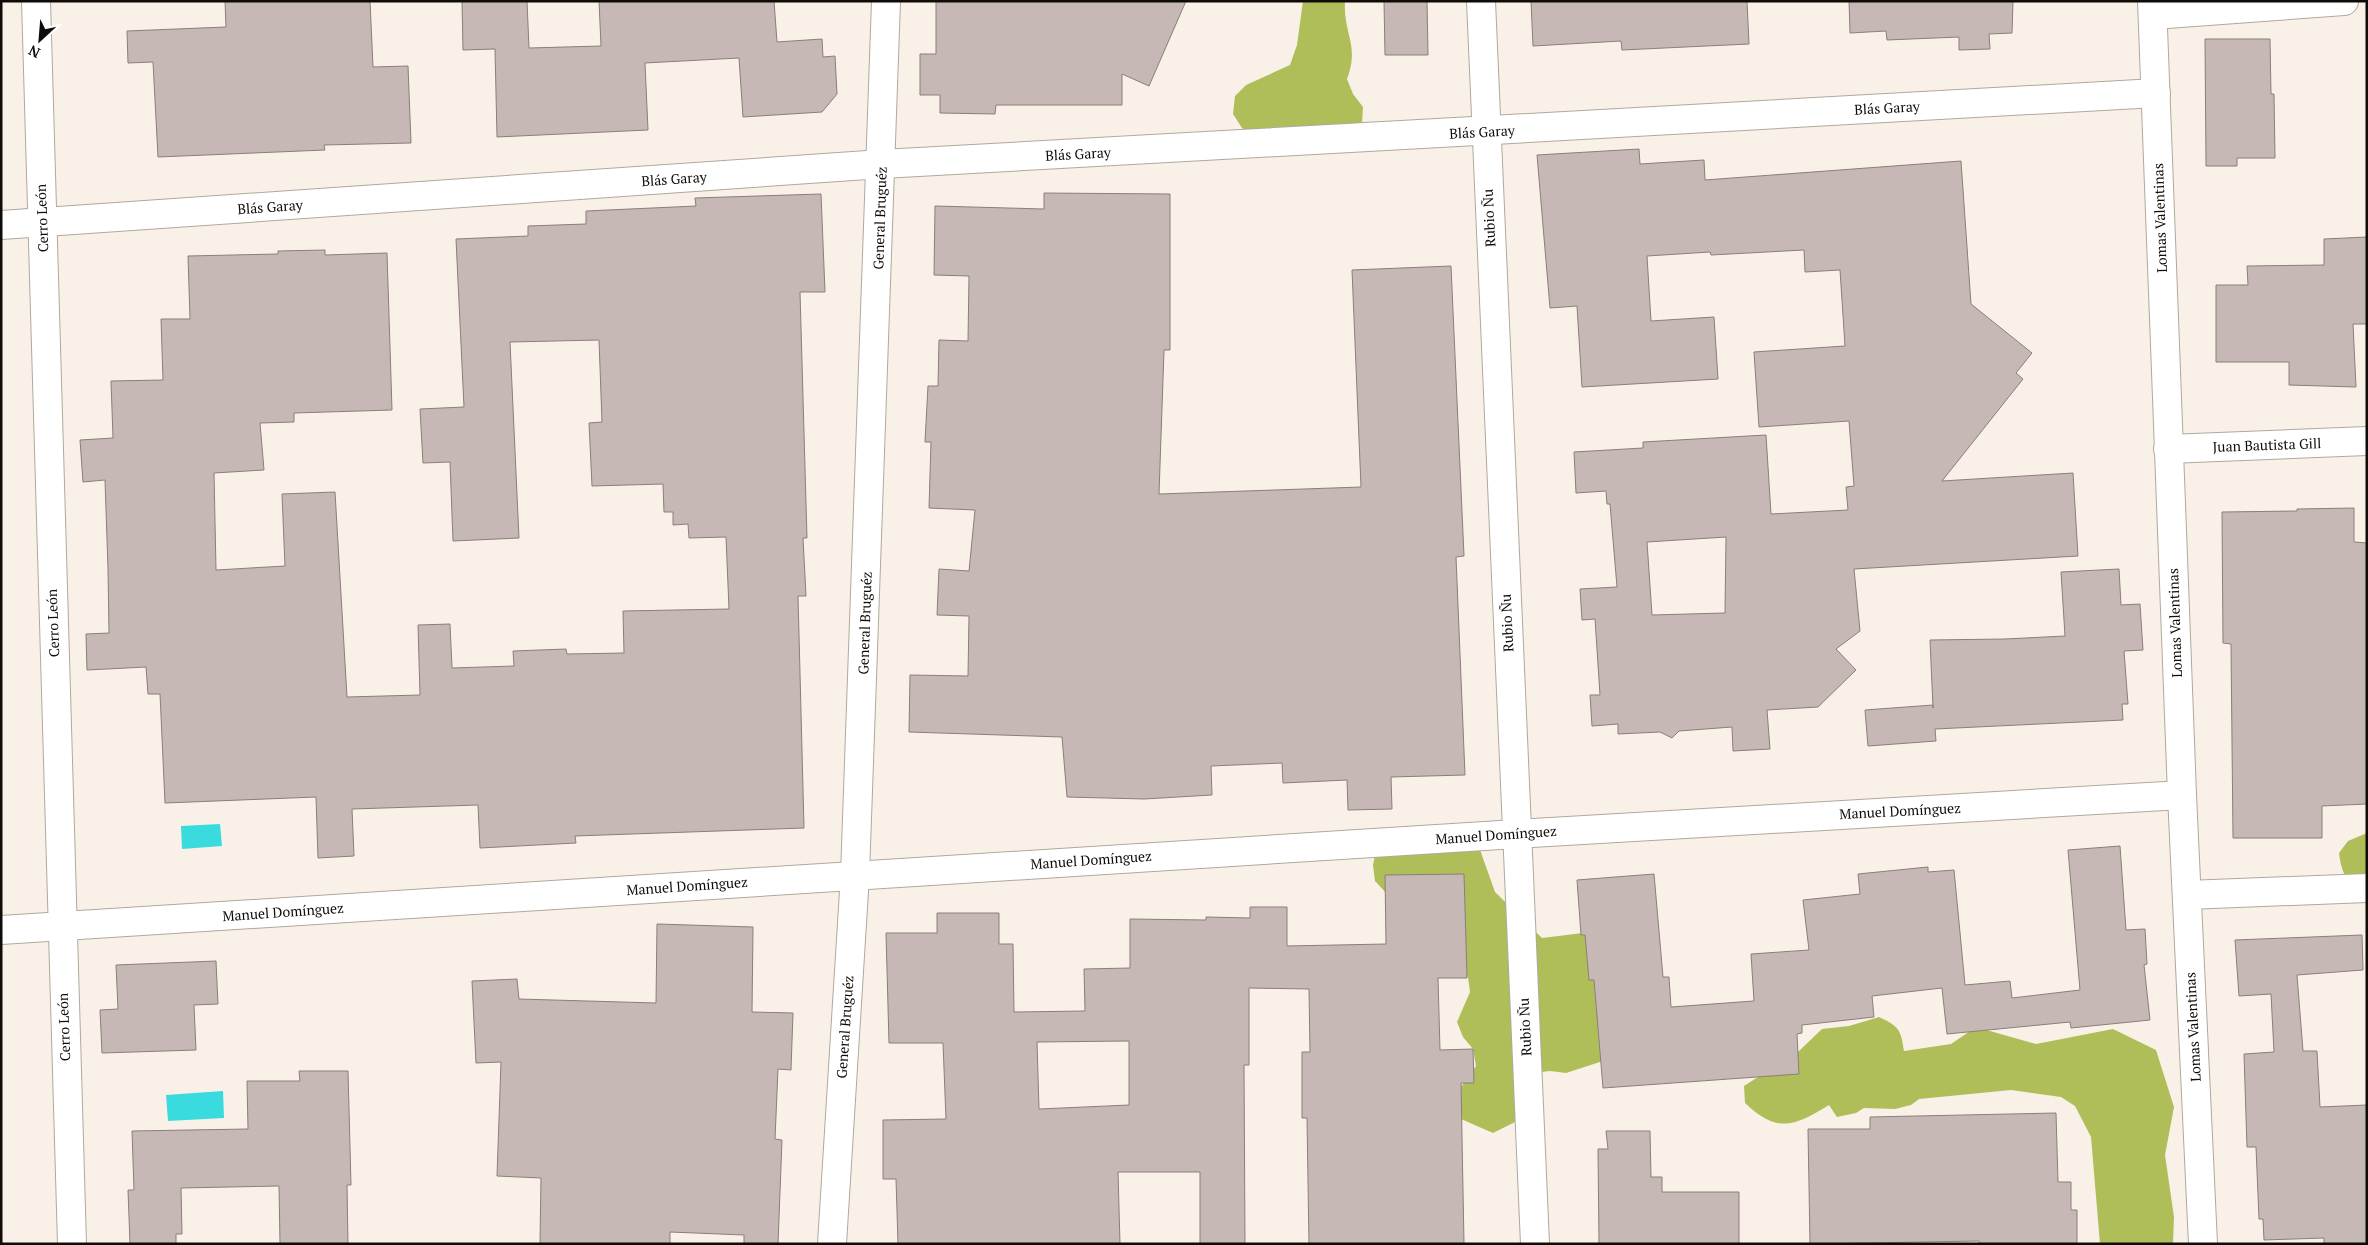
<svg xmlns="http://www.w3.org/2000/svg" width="2368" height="1245" font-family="'PT Serif',serif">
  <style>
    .forest { fill: #b0be59 }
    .water { fill: #3adbdf }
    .building { fill: #c6b8b5; stroke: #8b7e7b; fill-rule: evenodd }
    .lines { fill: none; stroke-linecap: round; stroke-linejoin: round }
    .street-casing { stroke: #b0a89e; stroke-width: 30 }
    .secondary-casing { stroke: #b0a89e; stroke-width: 30 }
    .street { stroke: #fff; stroke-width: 28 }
    .secondary { stroke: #fff; stroke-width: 28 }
    .labels { text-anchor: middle; stroke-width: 5; stroke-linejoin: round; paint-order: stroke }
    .street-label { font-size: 14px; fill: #0e0b08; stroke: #fff }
  </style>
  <rect width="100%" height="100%" fill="#f9f1e7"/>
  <g class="forest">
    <path d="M1303,1H1345C1343,35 1360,44 1347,79L1353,94L1363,107L1362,124L1269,144L1242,128L1233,114L1235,96L1246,85L1290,65L1297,45Z"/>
    <path d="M2367,833V897C2348,883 2342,877 2339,853L2348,841Z"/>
    <polygon points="1479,847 1495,892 1542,938 1591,932 1603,1061 1566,1073 1550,1071 1533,1073 1523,1118 1493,1133 1461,1119 1458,1091 1476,1066 1473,1049 1463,1037 1457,1022 1470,992 1468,977 1454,966 1375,881 1373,865 1376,849"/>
    <path d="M1879,1017C1899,1026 1901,1030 1904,1051L1951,1044L1976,1027L2036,1044L2113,1029L2156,1050L2174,1107L2165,1155L2174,1217L2173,1244H2100L2091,1137L2075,1106L2061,1097L2011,1090L1919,1099L1911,1105L1895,1109L1864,1108L1856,1113L1837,1117L1829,1105C1795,1126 1777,1134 1745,1103L1744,1086L1799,1051L1822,1029L1849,1026Z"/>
  </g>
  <g class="water">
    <polygon points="220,824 222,846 182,849 181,826"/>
    <polygon points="223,1091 224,1118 168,1121 166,1095"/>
  </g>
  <g class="building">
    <polygon points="225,1 370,1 373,67 408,66 411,143 324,145 325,150 158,157 153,62 128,63 127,31 226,27"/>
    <polygon points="462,1 527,1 529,48 601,46 599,1 774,1 777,42 822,39 823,57 835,56 837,94 822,112 743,117 739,58 645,63 648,130 497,137 495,49 463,50"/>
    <polygon points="936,1 1186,1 1149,86 1122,74 1122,105 996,105 995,114 940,113 940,95 920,95 920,54 936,54"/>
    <polygon points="1384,1 1427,1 1428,55 1385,55"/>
    <polygon points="1531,1 1747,1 1749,44 1622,50 1621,41 1533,46"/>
    <polygon points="1849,1 2013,1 2012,33 1989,34 1990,49 1959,50 1959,37 1887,40 1886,31 1850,33"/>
    <polygon points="2205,39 2270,39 2271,94 2274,94 2275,158 2237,158 2237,166 2206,166"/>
    <path d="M1639,149L1640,164L1704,160L1705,180L1961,161L1971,304L2032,353L2016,373L2023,379L1942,481L2073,473L2078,556L1854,569L1860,631L1836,649L1856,670L1818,707L1767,710L1770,749L1733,751L1732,727L1679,731L1672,738L1660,732L1618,734V724L1592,726L1590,695H1600L1595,619L1582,620L1580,589L1617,587L1610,504H1607L1606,491L1576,493L1574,452L1643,448V442L1766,435L1771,514L1848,510L1846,487L1854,486L1849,421L1759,427L1754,352L1845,346L1840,270L1805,272L1804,250L1711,255L1710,252L1647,256L1651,321L1714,317L1718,379L1582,387L1577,306L1550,308L1537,155ZM1726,537L1725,613L1652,615L1647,542Z"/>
    <polygon points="1044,193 1170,194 1170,350 1164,350 1159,494 1361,487 1352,270 1451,266 1464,556 1456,557 1465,775 1391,777 1392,809 1348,810 1347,780 1283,783 1282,763 1211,766 1212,795 1144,799 1067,797 1062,737 909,732 910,675 968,676 969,616 937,615 939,569 969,571 975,510 929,508 931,442 925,442 928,386 938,386 939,340 968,341 969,276 934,275 935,206 1044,209"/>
    <polygon points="821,194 825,292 800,292 807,538 803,538 806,596 798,596 804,828 575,836 576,843 480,848 478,805 352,809 354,856 318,858 316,797 165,803 160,694 148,694 146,667 87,670 86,634 109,633 108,569 105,480 83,482 80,440 113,438 111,381 163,380 161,319 190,319 188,256 278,254 278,251 325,250 325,255 387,253 392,410 294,413 294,422 260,423 264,470 214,473 216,570 285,566 282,494 335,492 347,697 420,695 418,625 450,624 452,668 514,666 513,651 566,649 567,654 624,653 623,611 729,609 726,537 689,538 688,524 673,525 673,512 664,512 663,484 592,486 589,423 602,422 599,340 510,342 519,538 453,541 450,462 423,463 420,409 464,407 456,239 528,236 528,226 586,224 586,211 696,206 695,198"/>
    <polygon points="2367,237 2367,324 2353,324 2356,387 2289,385 2289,362 2216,362 2216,285 2248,285 2247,266 2324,265 2324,239"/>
    <polygon points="2354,508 2354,542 2367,543 2367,804 2322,806 2322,838 2233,838 2231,644 2223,643 2222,512 2297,511 2297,509"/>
    <polygon points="2119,569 2121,605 2140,604 2143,650 2124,651 2128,704 2122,704 2123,720 1935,729 1936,741 1868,746 1865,710 1933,705 1933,708 1930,640 2005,639 2065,636 2061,572"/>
    <polygon points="2120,846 2126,930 2145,929 2147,964 2144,965 2150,1020 2071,1028 2070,1022 1947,1034 1942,988 1872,996 1874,1017 1802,1025 1802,1033 1797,1034 1799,1074 1603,1088 1594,980 1589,980 1585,935 1581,935 1577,880 1654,874 1663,977 1669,977 1671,1007 1754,1001 1751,954 1809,950 1803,900 1860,894 1858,874 1928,867 1928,872 1954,870 1965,985 2010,981 2012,998 2080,990 2068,850"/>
    <path d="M1464,874L1467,978H1438L1440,1050L1473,1049L1474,1083H1461L1464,1244H1309L1307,1118H1302V1052H1310L1309,989L1249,988V1065H1244L1245,1244H1200V1172H1118L1120,1244H898L896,1179H883V1120L946,1119L943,1043H889L886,933H937V913H999V944H1013L1014,1012L1085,1011L1084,969L1130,968V919L1206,920V917L1250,918V907H1287V946L1386,944L1385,875ZM1129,1041V1105L1039,1109L1037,1042Z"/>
    <polygon points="657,924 753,927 752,1012 793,1013 791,1070 778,1069 775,1139 782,1140 778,1244 744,1244 744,1235 670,1232 670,1244 540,1244 541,1178 497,1176 501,1062 476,1063 472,981 517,979 519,999 656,1003"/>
    <polygon points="2362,935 2363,970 2297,975 2303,1051 2317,1051 2320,1107 2367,1105 2367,1244 2324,1244 2324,1238 2264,1240 2263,1219 2259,1219 2256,1147 2247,1147 2244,1054 2274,1052 2271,994 2239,996 2235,940"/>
    <polygon points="216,961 218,1004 194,1005 196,1050 102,1053 100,1010 118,1009 116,965"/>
    <polygon points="299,1071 348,1071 351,1185 347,1185 348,1244 280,1244 279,1186 181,1188 182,1234 176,1234 176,1244 130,1244 128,1190 134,1190 132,1131 248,1129 247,1081 300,1081"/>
    <polygon points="2056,1113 2058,1182 2071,1182 2071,1210 2077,1210 2077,1244 1979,1244 1979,1241 1810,1244 1808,1129 1870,1129 1870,1117"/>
    <polygon points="1606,1131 1650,1131 1651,1177 1662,1177 1662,1192 1739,1192 1739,1244 1599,1244 1598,1149 1608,1149"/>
  </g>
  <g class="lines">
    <g class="street-casing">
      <g id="street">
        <polyline points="1481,1 1535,1244"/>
        <polyline points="2152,1 2182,795 2203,1244"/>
        <polyline points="2153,15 2344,1"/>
        <polyline points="1,225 882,164 2156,93"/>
        <polyline points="2168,449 2367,441"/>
        <polyline points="2187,895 2367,888"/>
        <polyline points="1,930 1516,834 2182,795"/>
        <polyline points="832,1244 855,875 886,1"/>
      </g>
    </g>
    <g class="secondary-casing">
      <polyline id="secondary" points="36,1 72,1244"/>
    </g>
    <use href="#street" class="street"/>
    <use href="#secondary" class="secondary"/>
  </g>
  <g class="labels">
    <g class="street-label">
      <text transform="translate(1887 108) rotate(-3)" y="5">Blás Garay</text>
      <text transform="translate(1482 132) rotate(-3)" y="5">Blás Garay</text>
      <text transform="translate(1078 154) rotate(-3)" y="5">Blás Garay</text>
      <text transform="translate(674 179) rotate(-4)" y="5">Blás Garay</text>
      <text transform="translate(270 207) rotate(-4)" y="5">Blás Garay</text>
      <text transform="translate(42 218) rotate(-92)" y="5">Cerro León</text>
      <text transform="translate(880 218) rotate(-88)" y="5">General Bruguéz</text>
      <text transform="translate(1489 218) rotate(-93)" y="5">Rubio Ñu</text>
      <text transform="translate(2160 218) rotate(-92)" y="5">Lomas Valentinas</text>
      <text transform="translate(2267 445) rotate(-2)" y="5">Juan Bautista Gill</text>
      <text transform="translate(53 623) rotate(-92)" y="5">Cerro León</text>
      <text transform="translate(865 623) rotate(-88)" y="5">General Bruguéz</text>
      <text transform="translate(1507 623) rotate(-93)" y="5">Rubio Ñu</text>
      <text transform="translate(2175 623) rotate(-92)" y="5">Lomas Valentinas</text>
      <text transform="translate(1900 811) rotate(-3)" y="5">Manuel Domínguez</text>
      <text transform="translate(1496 835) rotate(-4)" y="5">Manuel Domínguez</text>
      <text transform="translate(1091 860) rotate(-4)" y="5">Manuel Domínguez</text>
      <text transform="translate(687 886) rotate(-4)" y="5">Manuel Domínguez</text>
      <text transform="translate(283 912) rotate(-4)" y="5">Manuel Domínguez</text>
      <text transform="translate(64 1027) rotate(-92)" y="5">Cerro León</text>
      <text transform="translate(845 1027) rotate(-86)" y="5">General Bruguéz</text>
      <text transform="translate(1525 1027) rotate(-93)" y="5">Rubio Ñu</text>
      <text transform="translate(2193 1027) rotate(-93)" y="5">Lomas Valentinas</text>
    </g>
  </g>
  <rect width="2368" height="1245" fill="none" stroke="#0e0b08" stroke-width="5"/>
  <g transform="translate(40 40) rotate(206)" stroke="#ffffff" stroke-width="4" paint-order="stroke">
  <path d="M0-4L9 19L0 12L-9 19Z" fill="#0e0b08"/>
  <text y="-8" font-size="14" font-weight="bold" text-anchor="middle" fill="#0e0b08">N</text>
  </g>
</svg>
